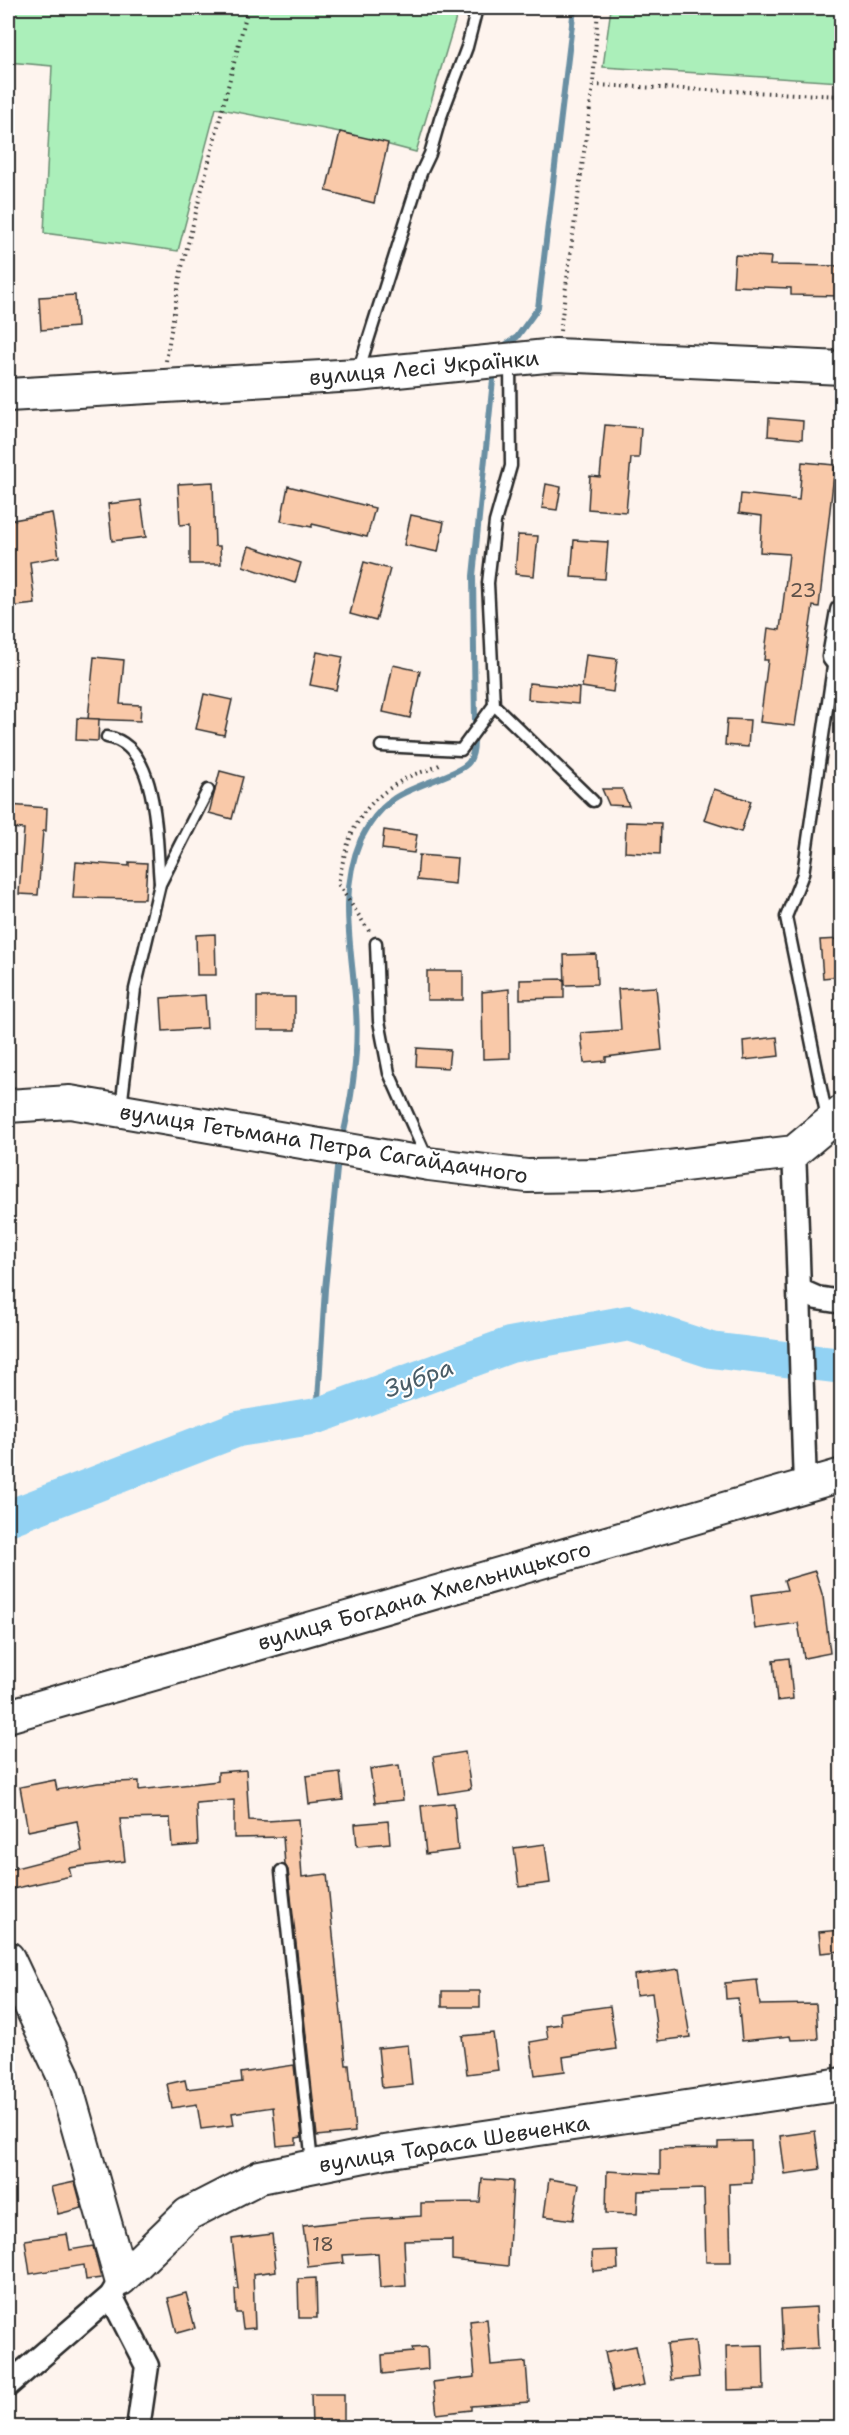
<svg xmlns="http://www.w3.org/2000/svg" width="849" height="2435" font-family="'Shantell Sans',sans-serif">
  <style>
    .green { fill: #abefba; stroke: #6b8d72; stroke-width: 1.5 }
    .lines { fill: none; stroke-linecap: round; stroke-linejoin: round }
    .stream { stroke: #698fa3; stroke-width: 6 }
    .river { stroke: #92d2f3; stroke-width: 36 }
    .building { fill: #f9c9a9; stroke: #2b2b2b; stroke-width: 1.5 }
    .lane-casing { stroke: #2b2b2b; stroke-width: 15 }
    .street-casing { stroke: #2b2b2b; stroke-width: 27 }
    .secondary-casing { stroke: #2b2b2b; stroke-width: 36 }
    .path { stroke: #2b2b2b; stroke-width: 4; stroke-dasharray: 1.5 4.5; stroke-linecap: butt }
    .lane { stroke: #fff; stroke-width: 10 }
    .street { stroke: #fff; stroke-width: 22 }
    .secondary { stroke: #fff; stroke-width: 32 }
    .labels { text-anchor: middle; stroke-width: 4.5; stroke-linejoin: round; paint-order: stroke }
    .number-label { font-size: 20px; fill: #5e524a }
    .street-label { font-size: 22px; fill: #2b2b2b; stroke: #fff }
    .water-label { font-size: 24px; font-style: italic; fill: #4a5d67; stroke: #fff }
  </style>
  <rect width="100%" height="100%" fill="#fef4ee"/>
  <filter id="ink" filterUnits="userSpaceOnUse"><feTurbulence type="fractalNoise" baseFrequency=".0167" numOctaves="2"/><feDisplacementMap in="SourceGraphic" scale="12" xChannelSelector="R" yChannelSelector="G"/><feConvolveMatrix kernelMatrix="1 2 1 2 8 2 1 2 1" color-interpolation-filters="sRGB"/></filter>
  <g filter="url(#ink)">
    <g class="green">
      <polygon points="8,8 459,8 416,152 340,132 216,108 178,251 44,233 52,66 8,62"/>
      <polygon points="611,8 841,8 841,82 603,67"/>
    </g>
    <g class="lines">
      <g class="stream">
        <polyline points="502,347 517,337 538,308 574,8"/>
        <polyline points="475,723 473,576 494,370"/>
        <path d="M342,1140C352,1098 359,1054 356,1010C353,952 337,895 361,839C368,825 379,810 392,800C409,786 461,774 469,762C473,756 474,748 474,741"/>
        <polyline points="317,1416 325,1289 338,1159"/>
      </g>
      <polyline class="river" points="8,1518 238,1429 317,1416 510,1345 629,1323 711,1350 842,1366"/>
    </g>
    <g class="building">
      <polygon points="340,132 388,143 374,203 326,191"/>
      <polygon points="735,255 771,257 770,265 842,266 842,296 791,295 791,288 733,286"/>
      <polygon points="75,295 77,327 41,330 39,297"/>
      <polygon points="769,418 803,421 802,439 768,436"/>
      <polygon points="605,425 641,428 639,458 631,458 626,512 588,509 590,476 600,477"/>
      <polygon points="802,462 835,465 819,607 813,606 795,726 760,722 768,660 764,660 768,628 780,630 789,554 760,552 762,516 739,513 741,494 799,500"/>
      <polygon points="213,482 215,546 220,546 221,564 190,564 190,524 180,525 178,484"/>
      <polygon points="546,484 561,487 557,510 542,508"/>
      <polygon points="288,486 375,508 367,537 312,524 312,527 281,521"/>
      <polygon points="141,500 146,537 112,541 108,504"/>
      <polygon points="52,513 59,557 30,562 35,604 8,607 8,521"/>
      <polygon points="411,515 444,522 438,552 404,545"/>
      <polygon points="518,535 538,536 534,576 515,574"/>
      <polygon points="574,540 608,542 605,579 571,577"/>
      <polygon points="249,546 301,563 295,583 243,566"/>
      <polygon points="364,562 390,569 376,621 350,614"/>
      <polygon points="317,652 343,657 336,690 310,685"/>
      <polygon points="586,655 617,659 613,692 582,687"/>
      <polygon points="94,657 124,660 120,704 141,705 140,721 88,719"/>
      <polygon points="393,665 420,671 410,718 383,712"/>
      <polygon points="529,683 579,688 578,704 528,699"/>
      <polygon points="204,694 232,700 224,735 196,729"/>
      <polygon points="77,718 99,719 98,741 76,740"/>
      <polygon points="727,719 750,720 748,747 725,745"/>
      <polygon points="220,771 243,777 232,819 209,813"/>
      <polygon points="602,789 622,789 629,806 609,805"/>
      <polygon points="714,789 751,801 741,832 704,820"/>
      <polygon points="9,805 47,808 46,831 43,831 38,895 19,894 24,829 8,828"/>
      <polygon points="626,822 661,823 660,854 625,852"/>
      <polygon points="384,830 417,835 414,853 382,849"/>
      <polygon points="419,855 457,858 455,884 417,880"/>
      <polygon points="76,862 129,866 129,862 147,863 145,899 73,898"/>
      <polygon points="215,934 216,975 197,975 196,935"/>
      <polygon points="842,939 842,976 823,978 820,940"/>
      <polygon points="596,954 597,984 565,985 564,955"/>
      <rect x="427" y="971" width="36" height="29"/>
      <polygon points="564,979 564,998 520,999 520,980"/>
      <polygon points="656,987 662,1050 606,1057 606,1061 584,1063 581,1033 621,1030 618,989"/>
      <polygon points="509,989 510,1058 483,1059 482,992"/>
      <polygon points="205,995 207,1028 163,1031 161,998"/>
      <rect x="257" y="997" width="38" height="33"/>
      <polygon points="777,1037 779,1056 744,1060 743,1041"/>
      <polygon points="417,1048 450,1050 448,1068 416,1066"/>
      <polygon points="815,1571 823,1597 830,1653 804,1658 798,1623 755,1629 751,1595 787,1590 784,1580"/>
      <polygon points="789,1658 793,1699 777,1701 773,1660"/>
      <polygon points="465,1752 471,1789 439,1794 433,1757"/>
      <polygon points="399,1765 403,1800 375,1803 370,1769"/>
      <polygon points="246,1770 249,1820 267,1821 298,1819 302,1877 327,1874 346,2065 349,2065 355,2132 317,2136 288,1870 285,1865 283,1837 234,1838 234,1800 196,1803 198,1845 172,1847 170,1818 120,1819 125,1861 69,1868 71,1876 8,1890 8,1870 82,1851 77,1821 28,1831 20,1787 55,1780 57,1790 98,1783 139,1781 139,1790 218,1781 218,1772"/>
      <polygon points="340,1772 343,1800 309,1804 306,1776"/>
      <polygon points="454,1803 458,1850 426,1854 421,1806"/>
      <polygon points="388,1821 390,1843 357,1846 355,1824"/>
      <polygon points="545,1844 550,1883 519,1887 514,1848"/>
      <polygon points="842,1930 842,1951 821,1953 819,1932"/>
      <polygon points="679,1969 690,2037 658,2041 652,1993 636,1995 634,1975"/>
      <polygon points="757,1980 760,2005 816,2004 818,2039 791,2040 790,2036 742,2041 738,1998 726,1999 725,1983"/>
      <rect x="442" y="1991" width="38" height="16"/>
      <polygon points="610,2006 616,2049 563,2057 565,2071 535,2075 530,2042 548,2039 546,2026 561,2024 560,2013"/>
      <polygon points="493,2033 498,2070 467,2074 462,2036"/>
      <polygon points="408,2045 412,2085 382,2088 378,2048"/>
      <polygon points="294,2065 302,2137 296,2138 296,2144 277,2146 273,2107 232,2113 234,2125 201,2129 197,2104 172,2108 167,2084 185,2080 187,2089 242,2082 241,2073"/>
      <polygon points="815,2131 820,2169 785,2174 780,2136"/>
      <polygon points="751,2141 752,2183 729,2184 731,2262 706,2262 704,2189 638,2191 637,2214 606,2213 607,2171 660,2174 660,2149 718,2148 718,2142"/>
      <polygon points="482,2179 513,2181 508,2266 452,2260 452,2240 404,2241 406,2286 380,2288 378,2253 343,2255 344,2263 308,2267 303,2226 356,2220 421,2216 421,2203 480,2202"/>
      <polygon points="549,2179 579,2184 573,2220 544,2216"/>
      <polygon points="75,2182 82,2208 58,2214 51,2187"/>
      <polygon points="67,2234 70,2250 93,2246 101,2278 86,2280 84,2265 30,2274 25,2240"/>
      <polygon points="272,2234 276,2271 253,2274 255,2328 243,2329 241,2313 236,2313 235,2289 238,2289 232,2239"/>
      <polygon points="617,2250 618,2269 593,2271 592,2251"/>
      <polygon points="316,2278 317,2318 299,2318 298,2279"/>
      <polygon points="186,2293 195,2328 177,2333 168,2298"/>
      <polygon points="816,2307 818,2348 783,2350 781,2309"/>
      <polygon points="487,2319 491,2365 526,2362 529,2402 471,2406 471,2410 437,2414 433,2382 475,2377 470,2321"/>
      <polygon points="695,2341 699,2377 671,2380 667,2344"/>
      <polygon points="763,2345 764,2389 727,2390 726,2346"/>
      <polygon points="636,2346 644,2385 613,2391 605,2352"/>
      <polygon points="427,2347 428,2369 383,2374 382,2355 413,2352 412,2348"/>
      <polygon points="311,2394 344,2394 344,2427 312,2427"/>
    </g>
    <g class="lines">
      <g class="lane-casing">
        <g id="lane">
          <polyline points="510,364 511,466 495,522 488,583 494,705 593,801"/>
          <polyline points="358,372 421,173 430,154 440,119 467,47 477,8"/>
          <path d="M107,737C160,745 156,843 160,883"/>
          <polyline points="381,746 461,750 494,705"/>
          <polyline points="376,943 379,1021 389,1073 427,1158"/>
          <polyline points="121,1108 135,989 160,884 208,790"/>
          <polyline points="827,1118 786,917 803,874 834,660"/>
          <polyline points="281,1871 312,2163"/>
        </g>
      </g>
      <g class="street-casing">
        <g id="street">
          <polyline points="842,611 834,657 842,667"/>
          <path d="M794,1152C799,1263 801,1374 805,1485"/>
          <polyline points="801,1291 817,1298 842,1302"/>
          <polyline points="111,2296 147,2366 138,2428"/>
          <polyline points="8,2385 111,2296 121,2279"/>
        </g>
      </g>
      <g class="secondary-casing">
        <g id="secondary">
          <polyline points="8,395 357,375 556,355 842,368"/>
          <polyline points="8,1106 70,1102 429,1164 527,1176 601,1175 794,1152 842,1112"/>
          <polyline points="8,1716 842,1475"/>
          <polyline points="8,1958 63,2075 121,2279 188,2214 260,2177 384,2152 842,2084"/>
        </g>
      </g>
      <g class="path">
        <polyline points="593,85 842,96"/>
        <polyline points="560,331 593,85 598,8"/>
        <polyline points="166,361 181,271 248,8"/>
        <path d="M369,931L338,884C348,833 358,805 406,778C417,772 430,771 441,764"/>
      </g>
      <use href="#lane" class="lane"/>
      <use href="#street" class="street"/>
      <use href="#secondary" class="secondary"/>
    </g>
  </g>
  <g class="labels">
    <g class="number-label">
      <text x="803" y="597">23</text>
      <text x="323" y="2251">18</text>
    </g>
    <g class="street-label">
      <text transform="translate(424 367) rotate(-5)" y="8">вулиця Лесі Українки</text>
      <text transform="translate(324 1143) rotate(9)" y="8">вулиця Гетьмана Петра Сагайдачного</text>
      <text transform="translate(424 1595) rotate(-16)" y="8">вулиця Богдана Хмельницького</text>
      <text transform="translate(454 2143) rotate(-9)" y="8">вулиця Тараса Шевченка</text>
    </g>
    <g class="water-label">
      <text transform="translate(419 1378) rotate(-20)" y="8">Зубра</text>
    </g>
  </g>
  <rect width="849" height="2435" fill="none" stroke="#fff" stroke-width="30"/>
  <rect x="15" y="15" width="819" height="2405" fill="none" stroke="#2b2b2b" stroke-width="2" filter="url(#ink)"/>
</svg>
